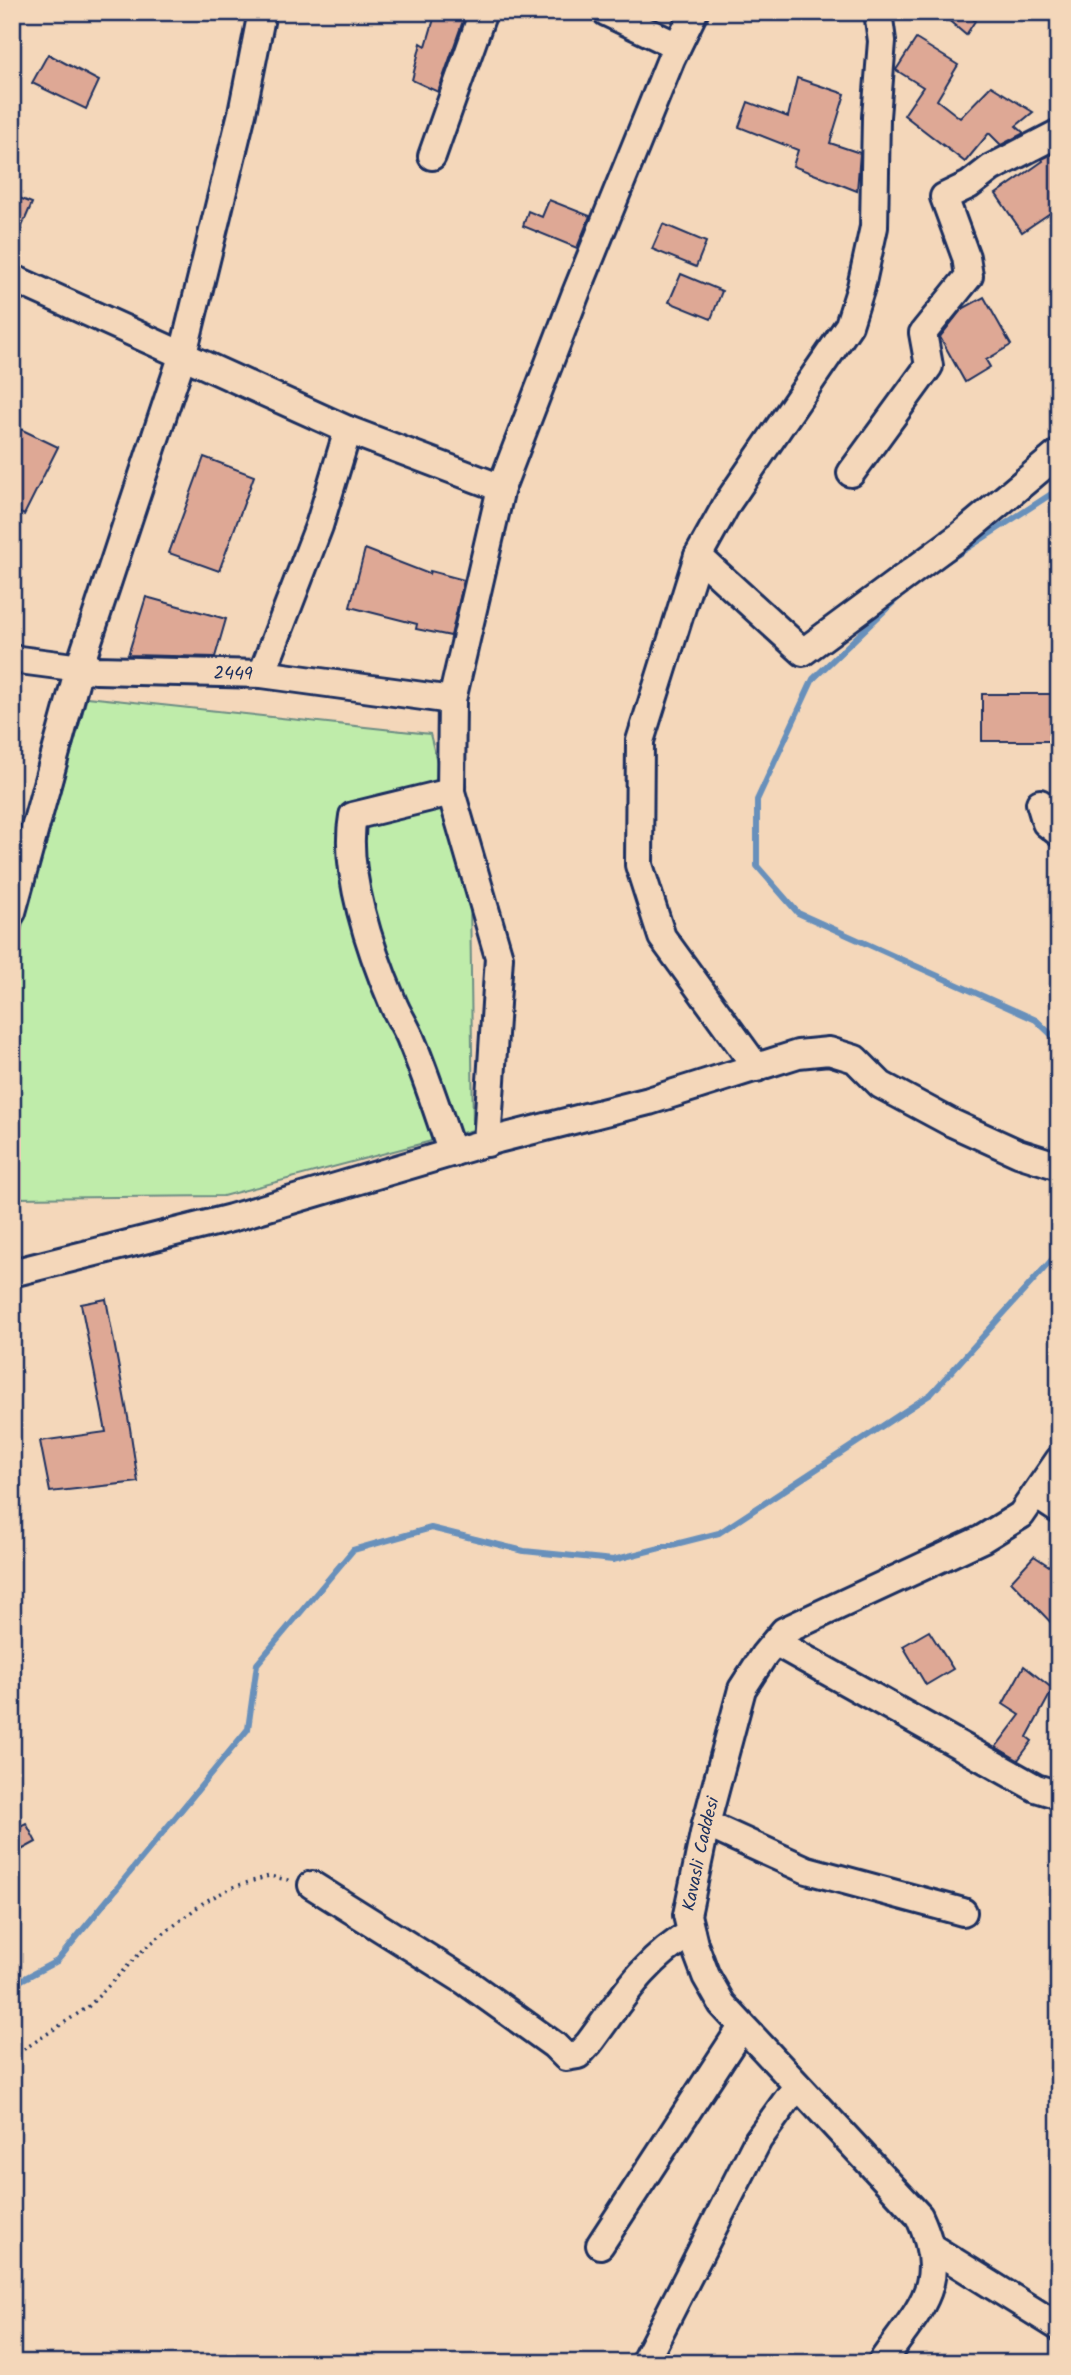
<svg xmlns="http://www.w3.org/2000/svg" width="1071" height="2375" font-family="Kalam,sans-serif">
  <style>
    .green { fill: #bfecaa; stroke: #6d8e84; stroke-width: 2 }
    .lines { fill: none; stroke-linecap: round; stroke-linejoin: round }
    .stream { stroke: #6890bb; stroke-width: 6 }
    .building { fill: #dea895; stroke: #1b2f5e; stroke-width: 2 }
    .minor-casing { stroke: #1b2f5e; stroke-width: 32 }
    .path { stroke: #1b2f5e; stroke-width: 3.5; stroke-dasharray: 2 5; stroke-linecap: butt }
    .minor { stroke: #f4d7ba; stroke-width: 26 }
    .labels { text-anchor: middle; stroke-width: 6; stroke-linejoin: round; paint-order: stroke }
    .street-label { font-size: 18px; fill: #1b2f5e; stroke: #f4d7ba }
  </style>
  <rect width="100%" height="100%" fill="#f4d7ba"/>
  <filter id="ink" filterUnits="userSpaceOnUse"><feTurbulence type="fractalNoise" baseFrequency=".0143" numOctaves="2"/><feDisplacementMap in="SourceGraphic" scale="14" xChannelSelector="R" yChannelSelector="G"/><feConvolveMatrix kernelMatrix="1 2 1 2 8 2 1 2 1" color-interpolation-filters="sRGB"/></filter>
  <g filter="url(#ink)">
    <polygon class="green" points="87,697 430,734 470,894 473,1130 223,1196 12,1198 12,963"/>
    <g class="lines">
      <g class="stream">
        <polyline points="946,562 1059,489"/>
        <polyline points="903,593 813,679 757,800 757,866 798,913 1036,1020 1059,1042"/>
        <polyline points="12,1985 57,1961 248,1729 257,1664 353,1550 431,1528 524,1551 613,1560 719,1533 931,1394 1059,1252"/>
      </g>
    </g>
    <g class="building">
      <polygon points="436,12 466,12 438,92 412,80 421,43 426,46"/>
      <polygon points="939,12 965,12 975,21 966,35"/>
      <polygon points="916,39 958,65 937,100 960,118 991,86 1033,112 1016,126 1024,133 1001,145 989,133 965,162 904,115 923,87 896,70"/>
      <polygon points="48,54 99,81 86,109 32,83"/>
      <polygon points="797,78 845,94 830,143 860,153 857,191 793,166 798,150 739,127 748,102 788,117"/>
      <polygon points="1059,151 1059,207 1022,232 996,194 1043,161 1042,159"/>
      <polygon points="12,195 32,203 12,250"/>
      <polygon points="549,200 590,216 577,248 523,226 528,211 542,217"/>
      <polygon points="663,224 706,242 696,267 652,249"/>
      <polygon points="681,274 722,291 711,319 669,302"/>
      <polygon points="984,297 1011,345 986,360 990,367 965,382 940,337 962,309"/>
      <polygon points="12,425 58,447 24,515 12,509"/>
      <polygon points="204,457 254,476 219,571 169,553"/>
      <polygon points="365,549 429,574 430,571 464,580 451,636 416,629 417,624 350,607"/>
      <polygon points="146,597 226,619 215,657 128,655"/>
      <rect x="982" y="694" width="75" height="47"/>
      <polygon points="106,1299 130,1428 138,1482 50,1492 40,1441 106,1432 81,1304"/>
      <polygon points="1059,1552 1059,1631 1011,1581 1034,1556 1049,1566"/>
      <polygon points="929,1631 953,1669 926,1685 903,1646"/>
      <polygon points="1024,1666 1053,1689 1027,1737 1032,1741 1018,1760 996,1747 1020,1715 1003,1704"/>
      <polygon points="26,1823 36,1842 12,1855 12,1830"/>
    </g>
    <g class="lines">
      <g class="minor-casing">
        <g id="minor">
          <polyline points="606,12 677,46"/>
          <polyline points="432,156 483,12"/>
          <polyline points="12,278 348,430 501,488"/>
          <polyline points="851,473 929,366 923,333 969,276 966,257 944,197 969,185 991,168 1059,133"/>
          <polyline points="698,556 803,652 960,536 1059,453"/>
          <path id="s1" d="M12,659L96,670L262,674L452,700"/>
          <polyline points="262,674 319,526 348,430"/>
          <path d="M451,792L353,816C343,871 371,952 393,1003C398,1016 407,1028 412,1042C427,1078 439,1116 452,1153"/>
          <polyline points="1040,803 1046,823 1059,833"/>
          <polyline points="12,912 79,668 183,354 242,113 262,12"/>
          <polyline points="757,1068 662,937 639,865 640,741 698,556 728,502 849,325 861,287 874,227 876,117 882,41 878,12"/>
          <polyline points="487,1143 499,957 451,792 452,700 501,488 576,293 671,59 694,12"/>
          <polyline points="12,1273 231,1218 498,1139 649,1101 798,1054 829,1051 855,1059 881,1085 952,1123 1018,1153 1059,1166"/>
          <polyline points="1036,1495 1059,1510"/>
          <polyline points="775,1642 1036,1788 1059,1795"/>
          <polyline points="706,1824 807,1870 963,1912"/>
          <path d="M312,1885L465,1981L554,2045L566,2057L578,2055L589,2043C621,2000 644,1960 691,1933"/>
          <polyline points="600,2245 742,2027"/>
          <polyline points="931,2247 1059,2327"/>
          <polyline points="644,2363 758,2140 797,2086"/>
          <path id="s2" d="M881,2363C919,2308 951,2285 919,2216L722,2004L706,1976L694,1944L687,1915L706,1824L742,1689L764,1655L784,1631L982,1539L1021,1515L1059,1460"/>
        </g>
      </g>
      <polyline class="path" points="12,2057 88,2007 145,1948 204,1902 233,1887 269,1876 292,1881"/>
      <use href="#minor" class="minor"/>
    </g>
  </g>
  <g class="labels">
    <g class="street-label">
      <text dy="6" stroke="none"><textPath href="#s1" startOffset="222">2449</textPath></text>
      <text dy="6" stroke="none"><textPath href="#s2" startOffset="612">Kavasli Caddesi</textPath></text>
    </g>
  </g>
  <rect width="1071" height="2375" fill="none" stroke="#f4d7ba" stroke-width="42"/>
  <rect x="21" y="21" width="1029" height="2333" fill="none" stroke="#1b2f5e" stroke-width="2.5" filter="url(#ink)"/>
</svg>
